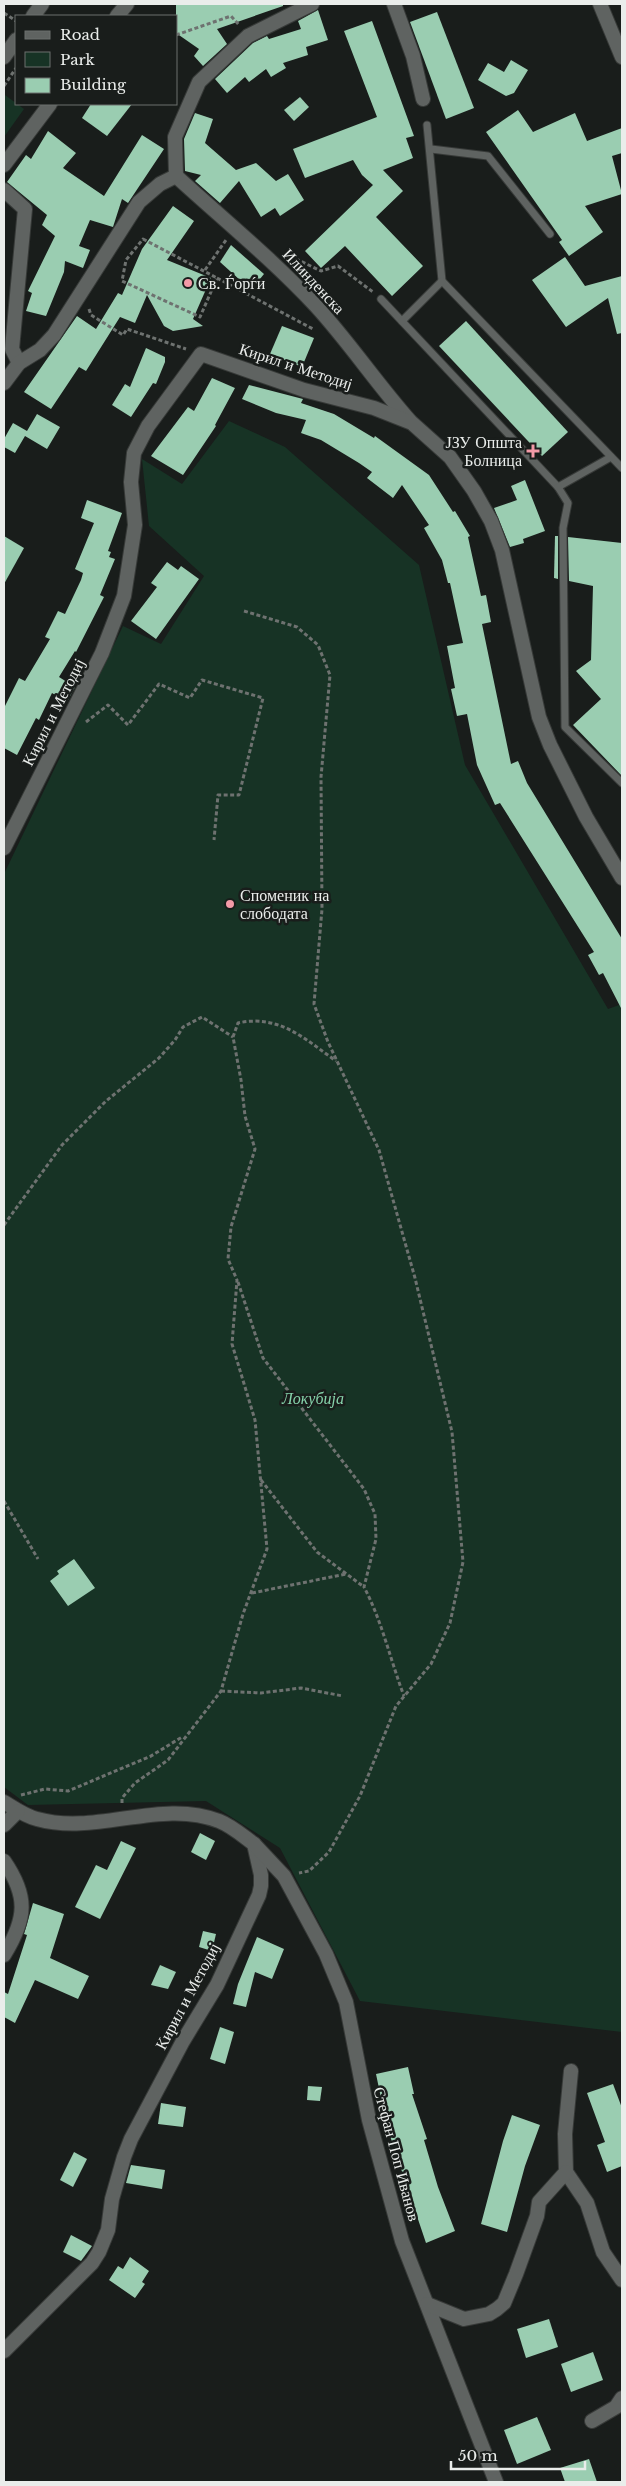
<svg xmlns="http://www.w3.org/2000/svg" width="626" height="2486" font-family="'Libre Baskerville',serif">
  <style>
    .green { fill: #173325 }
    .building { fill: #9acdb1 }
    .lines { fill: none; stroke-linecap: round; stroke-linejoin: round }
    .lane-casing { stroke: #373a38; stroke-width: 9 }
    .street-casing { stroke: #373a38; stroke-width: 16 }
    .path { stroke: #6e7270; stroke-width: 3; stroke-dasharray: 4 2.5; stroke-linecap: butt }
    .lane { stroke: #5f6361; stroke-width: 7 }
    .street { stroke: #5f6361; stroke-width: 14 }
    .poi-dot { fill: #f39aa7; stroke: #191d1b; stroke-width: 2 }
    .labels { text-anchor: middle; stroke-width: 5; stroke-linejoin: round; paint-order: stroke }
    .street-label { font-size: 16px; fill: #eaedeb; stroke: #191d1b }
    .poi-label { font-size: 16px; fill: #eaedeb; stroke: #191d1b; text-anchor: start }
    .park-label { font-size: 16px; font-style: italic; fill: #86d3ab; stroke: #191d1b }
  </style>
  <rect width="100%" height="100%" fill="#191d1b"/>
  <g class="green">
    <polygon points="5,95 24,109 4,137 4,96"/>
    <polygon points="229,421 285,447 419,565 465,765 608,1009 622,1004 622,2032 360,2001 280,1848 206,1801 28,1805 4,1787 4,874 123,626 161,644 204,576 149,526 142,459 182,484"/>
  </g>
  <g class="building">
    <polygon points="176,4 283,4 283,6 217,29 227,44 203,66 194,56 199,49 176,33"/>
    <polygon points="318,10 328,40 306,47 308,55 283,63 286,68 271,77 266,69 249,82 245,77 227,93 215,79 253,43 267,36 269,39 301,29 298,21"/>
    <polygon points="437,12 474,108 446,119 410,22"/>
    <polygon points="372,21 414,136 406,138 413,158 383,170 403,191 376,217 423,266 392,296 345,246 321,268 305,251 373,185 362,175 353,160 305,178 293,149 377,117 344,31"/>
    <polygon points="511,60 528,70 514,93 506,96 478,80 488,63 504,72"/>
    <polygon points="300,97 309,107 294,121 284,110"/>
    <polygon points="91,104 132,104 107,136 82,118"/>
    <polygon points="518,110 533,132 575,113 587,141 622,128 622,153 612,156 622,194 585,206 603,232 569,256 559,242 562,240 486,132"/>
    <polygon points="195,113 213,119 205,143 236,170 256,163 276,181 288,174 304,200 280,216 275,208 261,217 239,181 220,203 195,181 201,175 185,171 184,139"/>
    <polygon points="48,131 76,153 63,168 104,196 142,135 164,149 128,203 122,199 113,227 90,220 79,246 90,250 83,268 65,261 64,272 46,316 26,311 32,293 28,291 55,236 42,225 47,215 7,182 26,155 31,159"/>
    <polygon points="173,206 194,221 167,260 211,278 193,319 203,326 173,331 164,326 147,295 135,323 120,317 86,371 79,367 51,409 24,392 77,316 96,329 118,293 122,295 142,249"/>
    <polygon points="231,245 264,274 251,290 220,262"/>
    <polygon points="565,257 585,286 622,276 622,333 617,334 608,298 566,327 532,280"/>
    <polygon points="466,321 568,432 542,456 439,346"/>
    <polygon points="282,326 314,338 302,367 270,354"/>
    <polygon points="146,348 165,357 165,362 156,384 153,383 131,417 112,405 125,384 130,387"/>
    <polygon points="212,378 235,388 215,425 216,426 183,475 151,456 188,407 194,411"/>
    <polygon points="249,385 303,399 301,403 334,414 374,438 375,436 429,475 453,512 455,511 470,536 468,537 481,596 486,595 491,622 482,624 511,764 518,761 527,783 622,939 622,1010 603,973 599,975 588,955 594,952 500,803 495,805 477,765 467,714 457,716 451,689 455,688 447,646 463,643 450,583 448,583 442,560 424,528 429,525 402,485 393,498 367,478 372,472 359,463 321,440 301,433 306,420 276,413 242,399"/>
    <polygon points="37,414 60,427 47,449 25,436 15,453 4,447 4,439 13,423 27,431"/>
    <polygon points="525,480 545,531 523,539 524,543 510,547 494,508 517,500 511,486"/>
    <polygon points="87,500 122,513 108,551 111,552 109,557 115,559 100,595 104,597 76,652 75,651 59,677 75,687 67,702 52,693 39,720 36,718 17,755 4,748 4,708 19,678 25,681 50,639 45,637 58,611 65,614 81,580 83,573 75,569 94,523 81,518"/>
    <polygon points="4,536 24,548 4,584"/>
    <polygon points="555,536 558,536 558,579 554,578"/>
    <polygon points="568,537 622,543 622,776 573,725 601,699 576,671 591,660 593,586 569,581"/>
    <polygon points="167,562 178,570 181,566 199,579 156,639 131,621 157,587 151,583"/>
    <polygon points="74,1559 95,1588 68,1606 50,1581 59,1574 57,1571"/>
    <polygon points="200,1833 215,1841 206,1860 191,1852"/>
    <polygon points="121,1841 136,1848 100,1919 75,1907 96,1865 107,1870"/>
    <polygon points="33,1903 64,1914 50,1958 89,1976 78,1999 35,1980 15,2023 4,2017 4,1992 8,1994 27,1935 24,1934"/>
    <polygon points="203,1931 216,1934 212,1951 199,1947"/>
    <polygon points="257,1937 284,1949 272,1979 255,1972 246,2007 233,2004 238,1984"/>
    <polygon points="160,1965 176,1972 168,1989 151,1985"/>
    <polygon points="220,2027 234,2032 225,2064 210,2059"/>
    <polygon points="408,2067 414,2094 412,2094 427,2139 424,2140 438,2187 455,2231 426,2243 387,2127 376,2074"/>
    <polygon points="613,2084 622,2108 622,2166 607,2172 597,2145 605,2142 587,2093"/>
    <polygon points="308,2086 322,2087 320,2101 307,2100"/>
    <polygon points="161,2103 186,2107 183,2127 158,2124"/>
    <polygon points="512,2115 540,2125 525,2166 507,2232 481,2224 503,2141"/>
    <polygon points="74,2152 87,2159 73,2187 60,2180"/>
    <polygon points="131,2165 165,2170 162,2189 126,2183"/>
    <polygon points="71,2235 92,2246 81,2261 63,2252"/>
    <polygon points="130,2257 149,2271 142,2282 145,2284 135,2298 109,2280 118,2266 123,2269"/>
    <polygon points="549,2319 558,2347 526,2358 517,2329"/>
    <polygon points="593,2352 603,2380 571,2392 561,2364"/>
    <polygon points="537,2417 551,2450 517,2464 504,2430"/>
    <polygon points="589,2459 597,2482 565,2482 560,2468"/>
  </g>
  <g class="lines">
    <g class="lane-casing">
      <g id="lane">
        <polyline points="427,125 442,281 622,468"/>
        <polyline points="431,149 488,156 550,234"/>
        <polyline points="381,299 558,487 611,457"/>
        <polyline points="402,321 442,281"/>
        <polyline points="558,487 568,503 563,528 565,727 622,783"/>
      </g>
    </g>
    <g class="street-casing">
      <g id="street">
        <polyline points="394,4 413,56 423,99"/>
        <polyline points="600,4 622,57"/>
        <polyline points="33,16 42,4"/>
        <polyline points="117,16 127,4"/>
        <polyline points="4,57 16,40"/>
        <polyline points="4,165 50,104"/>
        <path d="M176,176C223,219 272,259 316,306C349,342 377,384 410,421"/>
        <polyline points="4,190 25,209 12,349 19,363"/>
        <polyline points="4,383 19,363 40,350 54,335 139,202 160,184 176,176 175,137 199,82 248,36 312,4"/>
        <polyline points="4,848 102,653 124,596 135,525 131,482 134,453 148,426 201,354 304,390 374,408 412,423 450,457 474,491 491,521 502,550 539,717 550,745 586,817 622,878"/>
        <path d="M4,1802C14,1808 25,1816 37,1819C97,1836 161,1798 219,1821C232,1826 243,1836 254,1844L261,1875V1886L259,1895L217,1985L183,2041L131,2139L124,2157L112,2199L108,2230L99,2252L92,2263L4,2351"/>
        <polyline points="4,1825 18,1811"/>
        <polyline points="254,1844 284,1876 326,1954 346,2002 369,2120 402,2241 496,2482"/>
        <path d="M4,1861C28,1896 27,1918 4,1955"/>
        <polyline points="571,2071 565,2134 566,2172 587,2203 603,2252 622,2280"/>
        <polyline points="427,2304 464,2319 489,2314 497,2309 504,2303 516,2274 537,2216 539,2202 566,2172"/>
        <polyline points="592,2421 616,2407 622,2398"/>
      </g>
    </g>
    <g class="path">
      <polyline points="4,13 16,21"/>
      <polyline points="176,35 231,16 239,25"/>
      <polyline points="4,86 16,68"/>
      <polygon points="143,239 217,278 200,317 122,281 126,260"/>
      <polyline points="290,258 292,257 321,271 338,266 373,292"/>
      <polyline points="205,270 226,240"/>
      <polyline points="217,278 313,329"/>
      <polyline points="89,309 91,315 123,335 127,329 186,349"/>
      <polyline points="244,611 297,627 318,645 330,675 321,777 322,909 314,1004 328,1042 379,1150 415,1278 452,1432 463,1562 450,1623 431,1664 396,1706 360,1796 329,1852 309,1871 299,1873"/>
      <polyline points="86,722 108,705 128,725 159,684 190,698 202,680 263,698 239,795 218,795 214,840"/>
      <polyline points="4,1225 62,1145 106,1101 159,1058 175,1040 183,1027 202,1017 233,1037"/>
      <path d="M238,1282L263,1358L364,1489L375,1514L376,1539L364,1587C382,1621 390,1659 404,1696"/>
      <polyline points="261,1480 317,1552 364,1587"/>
      <polyline points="4,1501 38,1559"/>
      <polyline points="252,1593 346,1574"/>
      <polyline points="221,1691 261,1693 301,1688 343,1696"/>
      <polyline points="21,1795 45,1789 68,1791 151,1756 182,1737"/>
      <path d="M122,1803V1798L135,1783L168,1760L221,1691L243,1614L267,1549L255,1420L232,1344L237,1280L228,1259L231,1227L255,1149L245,1116L241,1080L233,1037L238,1023C279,1014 305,1039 336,1061"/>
    </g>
    <use href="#lane" class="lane"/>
    <use href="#street" class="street"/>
  </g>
  <g class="poi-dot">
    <circle cx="188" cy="283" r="5"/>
    <path d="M530.5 443.5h5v5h5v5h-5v5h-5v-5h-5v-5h5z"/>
    <circle cx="230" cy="904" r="5"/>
  </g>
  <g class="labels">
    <g class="street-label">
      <text transform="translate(314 281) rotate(47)" y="6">Илинденска</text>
      <text transform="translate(296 366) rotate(18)" y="6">Кирил и Методиј</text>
      <text transform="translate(53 712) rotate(-63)" y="6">Кирил и Методиј</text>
      <text transform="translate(187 1996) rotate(-62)" y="6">Кирил и Методиј</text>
      <text transform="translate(397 2154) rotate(75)" y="6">Стефан Поп Иванов</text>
    </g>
    <g class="poi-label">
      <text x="198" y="289">Св. Ѓорѓи</text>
      <text x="522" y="448" text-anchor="end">ЈЗУ Општа<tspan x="522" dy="18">Болница</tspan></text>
      <text x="240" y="901">Споменик на<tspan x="240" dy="18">слободата</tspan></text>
    </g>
    <g class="park-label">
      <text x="313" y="1404">Локубија</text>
    </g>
  </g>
  <rect width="626" height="2486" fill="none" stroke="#eaedeb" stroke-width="10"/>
  <rect x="15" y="15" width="162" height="90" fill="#191d1b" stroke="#6d706e"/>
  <rect x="25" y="31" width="25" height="8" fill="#5f6361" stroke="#6d706e"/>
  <text x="60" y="40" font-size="15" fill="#eaedeb">Road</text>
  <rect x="25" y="52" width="25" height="15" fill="#173325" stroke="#6d706e"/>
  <text x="60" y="65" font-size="15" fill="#eaedeb">Park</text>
  <rect x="25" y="78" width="25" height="15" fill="#9acdb1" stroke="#6d706e"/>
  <text x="60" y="90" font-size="15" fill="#eaedeb">Building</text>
  <path d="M451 2461v8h134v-8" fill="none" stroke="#eaedeb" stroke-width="2.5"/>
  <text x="458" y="2461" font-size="15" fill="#eaedeb" stroke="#191d1b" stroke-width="4" paint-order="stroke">50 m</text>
</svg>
